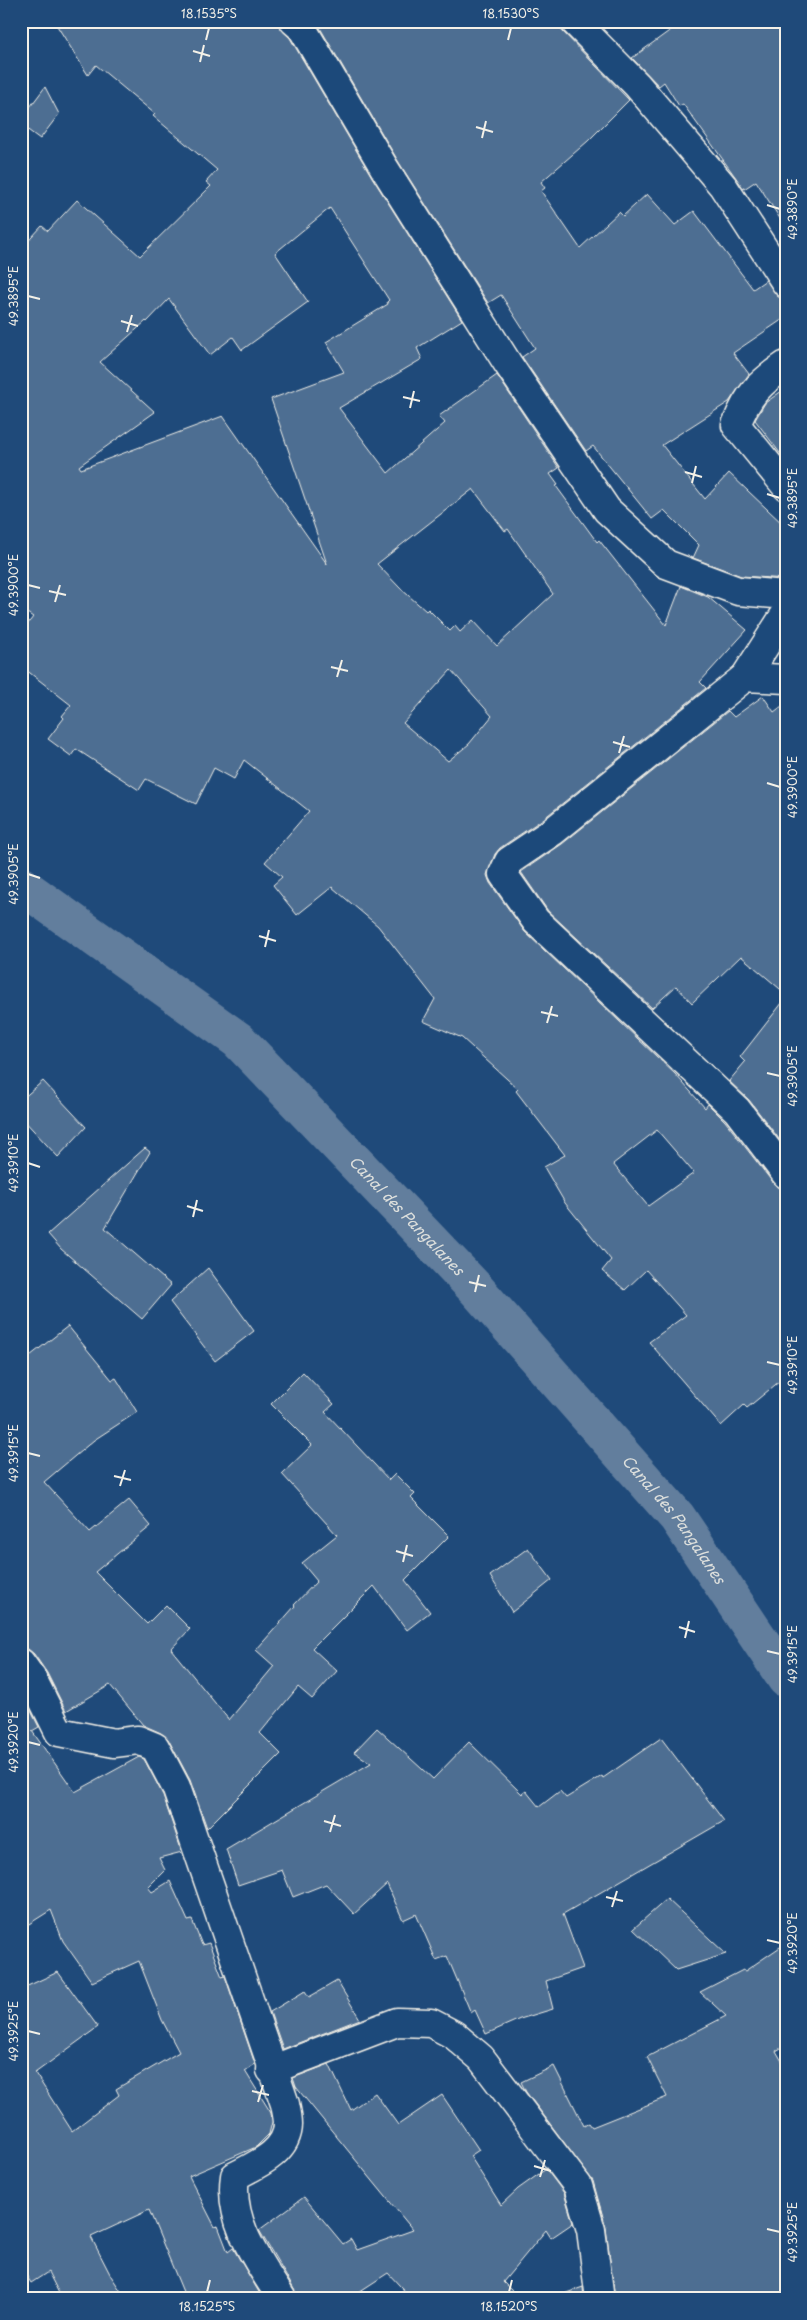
<svg xmlns="http://www.w3.org/2000/svg" width="807" height="2320" font-family="'Playpen Sans',sans-serif">
  <style>
    .lines { fill: none; stroke-linecap: round; stroke-linejoin: round }
    .canal { stroke: #627e9d; stroke-width: 38 }
    .building { fill: #4d6e92; stroke: #f4f1e8; fill-rule: evenodd }
    .street-casing { stroke: #f4f1e8; stroke-width: 31 }
    .street { stroke: #1f4a7a; stroke-width: 28 }
    .ticks { fill: none; stroke: #f4f1e8; stroke-width: 2 }
    .labels { text-anchor: middle; stroke-width: 4; stroke-linejoin: round; paint-order: stroke }
    .water-label { font-size: 15px; font-style: italic; fill: #dee0dd; stroke: #1f4a7a }
    .neatline { fill: none; stroke: #f4f1e8; stroke-width: 2 }
    .ticks-label { font-size: 12px; text-anchor: middle; fill: #f4f1e8 }
  </style>
  <rect width="100%" height="100%" fill="#1f4a7a"/>
  <filter id="ink" filterUnits="userSpaceOnUse"><feTurbulence type="fractalNoise" baseFrequency=".02" numOctaves="2"/><feDisplacementMap in="SourceGraphic" scale="10" xChannelSelector="R" yChannelSelector="G"/><feConvolveMatrix kernelMatrix="1 2 1 2 8 2 1 2 1" color-interpolation-filters="sRGB"/></filter>
  <g filter="url(#ink)">
    <g class="lines">
      <path class="canal" id="s1" d="M21,885L238,1040L476,1289L677,1517L786,1679"/>
    </g>
    <g class="building">
      <path d="M54,21H279V26L290,38L372,177L462,320L417,348L422,359L339,408L388,473L445,423L439,416L497,375L559,468L550,474L558,485L556,486L597,542L599,540L666,625L681,586L708,597L747,630L700,682L706,688L543,819L500,848L495,854L487,875L490,883L525,932L675,1074L705,1108L708,1104L725,1121L774,1184L780,1188L786,1189V1376L747,1408L744,1405L721,1426L649,1342L686,1315L646,1270L625,1290L602,1271L611,1260L565,1203L544,1167L565,1155L516,1091L518,1089L462,1038L423,1021L435,999L378,926L332,887L297,915L273,885L282,877L265,862L309,811L244,760L234,779L214,768L196,804L146,779L139,790L76,749L71,756L48,739L64,718L62,716L71,705L21,666V633L33,617L21,609V249L42,226L48,231L77,200L140,256L211,186L206,182L217,170L153,116L155,114L96,65L88,75ZM330,208L389,300L387,302L388,304L326,342L344,372L271,399L327,564L223,416L81,469L79,466L155,412L100,362L146,321L147,322L169,299L210,355L233,337L242,350L308,302L275,253ZM473,489L505,531L508,529L553,594L497,646L473,620L460,632L455,626L450,631L428,609L426,611L400,588L377,564ZM451,670L492,716L469,744L448,761L403,723ZM657,1130L694,1173L648,1206L613,1164Z"/>
      <polygon points="316,21 559,21 563,32 629,100 588,141 541,182 545,188 541,191 580,248 619,212 623,216 647,194 675,225 694,211 753,289 766,280 778,297 786,298 786,317 733,353 749,374 729,402 662,445 705,499 729,473 786,527 786,579 741,576 693,558 699,545 664,510 652,519 593,446 586,451 522,357 535,348 501,295 488,303 398,161"/>
      <polygon points="683,21 786,21 786,228 756,181 744,189 683,104 679,106 664,82 659,86 632,58"/>
      <polygon points="45,87 59,114 40,139 21,125 21,119"/>
      <polygon points="786,388 786,461 755,420 765,403"/>
      <polygon points="763,696 774,712 786,703 786,994 741,956 692,1003 676,986 652,1008 548,911 521,872 562,844 728,711 734,717"/>
      <polygon points="786,998 786,1148 749,1100 729,1081 745,1062 740,1057"/>
      <polygon points="43,1081 86,1127 58,1157 21,1117 21,1100"/>
      <polygon points="145,1148 150,1152 105,1228 171,1285 142,1319 61,1249 48,1234"/>
      <polygon points="208,1268 254,1331 215,1361 170,1302"/>
      <polygon points="68,1326 112,1380 116,1378 137,1412 94,1440 44,1482 90,1532 129,1500 151,1526 95,1572 147,1624 166,1605 190,1629 171,1649 229,1720 274,1666 256,1650 295,1606 294,1605 317,1581 302,1563 337,1535 282,1474 312,1445 271,1404 303,1372 334,1404 325,1412 389,1480 395,1474 415,1494 411,1498 449,1536 405,1580 430,1612 407,1630 374,1586 312,1648 337,1671 312,1699 298,1687 260,1733 281,1754 207,1828 190,1780 168,1739 161,1733 143,1725 110,1685 66,1711 47,1673 34,1654 28,1649 21,1648 21,1363"/>
      <polygon points="528,1548 552,1580 512,1612 490,1576"/>
      <polygon points="21,1691 39,1727 32,1731 75,1792 139,1757 144,1759 162,1793 182,1852 159,1858 165,1870 148,1887 152,1892 170,1881 188,1921 192,1920 202,1945 209,1943 222,1977 225,1976 255,2064 245,2071 271,2113 272,2122 269,2134 256,2147 189,2176 215,2227 218,2226 228,2252 233,2248 263,2299 186,2299 149,2210 91,2237 111,2276 126,2299 62,2299 48,2272 31,2283 21,2267 21,1989 58,1972 98,2027 35,2073 72,2131 119,2095 116,2089 179,2052 162,2020 139,1961 92,1982 63,1941 51,1910 21,1929"/>
      <polygon points="377,1728 433,1779 469,1742 522,1794 526,1791 539,1807 560,1791 566,1798 602,1776 603,1778 661,1738 724,1821 563,1914 583,1968 546,1981 553,2009 520,2019 486,2034 475,2010 471,2013 447,1956 436,1960 416,1914 403,1920 387,1884 354,1914 326,1884 293,1897 282,1870 238,1885 226,1849 371,1763 354,1752"/>
      <polygon points="667,1899 726,1954 676,1970 633,1929"/>
      <polygon points="786,1943 786,2045 776,2051 786,2068 786,2299 615,2299 606,2228 593,2181 526,2092 521,2082 554,2066 584,2126 589,2123 592,2127 667,2097 647,2057 726,2016 700,1992 743,1970 745,1971"/>
      <polygon points="337,1981 360,2019 283,2049 270,2012 305,1991 309,1997"/>
      <polygon points="329,2064 351,2110 375,2093 398,2125 442,2095 479,2150 470,2156 501,2205 518,2189 546,2169 564,2193 573,2223 551,2238 546,2230 503,2282 520,2299 412,2299 388,2273 348,2299 298,2299 295,2291 259,2230 304,2197 343,2244 351,2239 357,2250 413,2230 296,2087 293,2078"/>
      <polygon points="583,2287 584,2299 558,2299 558,2296"/>
    </g>
    <g class="lines">
      <g class="street-casing">
        <g id="street">
          <polyline points="294,21 302,28 385,169 508,364 607,510 666,564 738,591 786,595"/>
          <polyline points="574,21 637,85 723,186 786,283"/>
          <path d="M786,365C759,383 748,395 736,425L786,486"/>
          <polyline points="745,677 786,613"/>
          <polyline points="786,679 745,677 552,832 509,861 503,874 536,921 737,1110 786,1174"/>
          <path d="M21,1663L33,1680L59,1732L114,1743L138,1740L155,1747L176,1787L285,2104C286,2110 288,2117 288,2124C288,2152 256,2165 235,2176C228,2222 258,2261 282,2299"/>
          <polyline points="271,2070 397,2022 431,2023 454,2035 481,2058 578,2186 591,2230 600,2299"/>
        </g>
      </g>
      <use href="#street" class="street"/>
    </g>
  </g>
  <path class="ticks" d="M206,40L209,28M508,40L511,28M193,51L210,56M200,62L204,45M476,127L493,132M482,138L486,121M767,205L780,209M28,296L40,299M121,321L138,326M127,332L132,315M403,397L420,401M410,408L414,391M685,472L702,477M692,483L696,466M767,494L780,498M28,585L40,588M49,591L66,595M55,602L60,585M331,667L348,671M337,677L342,660M613,742L630,747M619,753L624,736M767,783L780,787M28,874L40,878M259,936L276,941M265,947L269,930M541,1012L558,1016M547,1023L552,1006M767,1073L780,1076M28,1163L40,1167M187,1206L203,1211M193,1217L197,1200M469,1282L486,1286M475,1292L479,1275M767,1362L780,1365M28,1453L40,1456M114,1476L131,1480M120,1486L125,1470M396,1551L413,1556M403,1562L407,1545M679,1627L695,1632M685,1638L689,1621M767,1651L780,1654M28,1742L40,1745M324,1821L341,1826M330,1832L335,1815M606,1897L623,1901M612,1907L617,1891M767,1940L780,1943M28,2031L40,2034M252,2091L269,2095M258,2102L263,2085M534,2166L551,2171M540,2177L545,2160M767,2229L780,2232M207,2292L210,2280M509,2292L512,2280"/>
  <g class="labels">
    <g class="water-label">
      <text dy="5" stroke="none"><textPath href="#s1" startOffset="510">Canal des Pangalanes</textPath></text>
      <text dy="5" stroke="none"><textPath href="#s1" startOffset="915">Canal des Pangalanes</textPath></text>
    </g>
  </g>
  <rect width="807" height="2320" fill="none" stroke="#1f4a7a" stroke-width="55"/>
  <rect x="28" y="28" width="752" height="2264" class="neatline"/>
  <g class="ticks-label">
    <text x="209" y="18">18.1535°S</text>
    <text x="511" y="18">18.1530°S</text>
    <text transform="translate(793 209) rotate(-90)" y="4">49.3890°E</text>
    <text transform="translate(14 296) rotate(-90)" y="4">49.3895°E</text>
    <text transform="translate(793 498) rotate(-90)" y="4">49.3895°E</text>
    <text transform="translate(14 585) rotate(-90)" y="4">49.3900°E</text>
    <text transform="translate(793 787) rotate(-90)" y="4">49.3900°E</text>
    <text transform="translate(14 874) rotate(-90)" y="4">49.3905°E</text>
    <text transform="translate(793 1076) rotate(-90)" y="4">49.3905°E</text>
    <text transform="translate(14 1163) rotate(-90)" y="4">49.3910°E</text>
    <text transform="translate(793 1365) rotate(-90)" y="4">49.3910°E</text>
    <text transform="translate(14 1453) rotate(-90)" y="4">49.3915°E</text>
    <text transform="translate(793 1654) rotate(-90)" y="4">49.3915°E</text>
    <text transform="translate(14 1742) rotate(-90)" y="4">49.3920°E</text>
    <text transform="translate(793 1943) rotate(-90)" y="4">49.3920°E</text>
    <text transform="translate(14 2031) rotate(-90)" y="4">49.3925°E</text>
    <text transform="translate(793 2232) rotate(-90)" y="4">49.3925°E</text>
    <text x="207" y="2311">18.1525°S</text>
    <text x="509" y="2311">18.1520°S</text>
  </g>
</svg>
